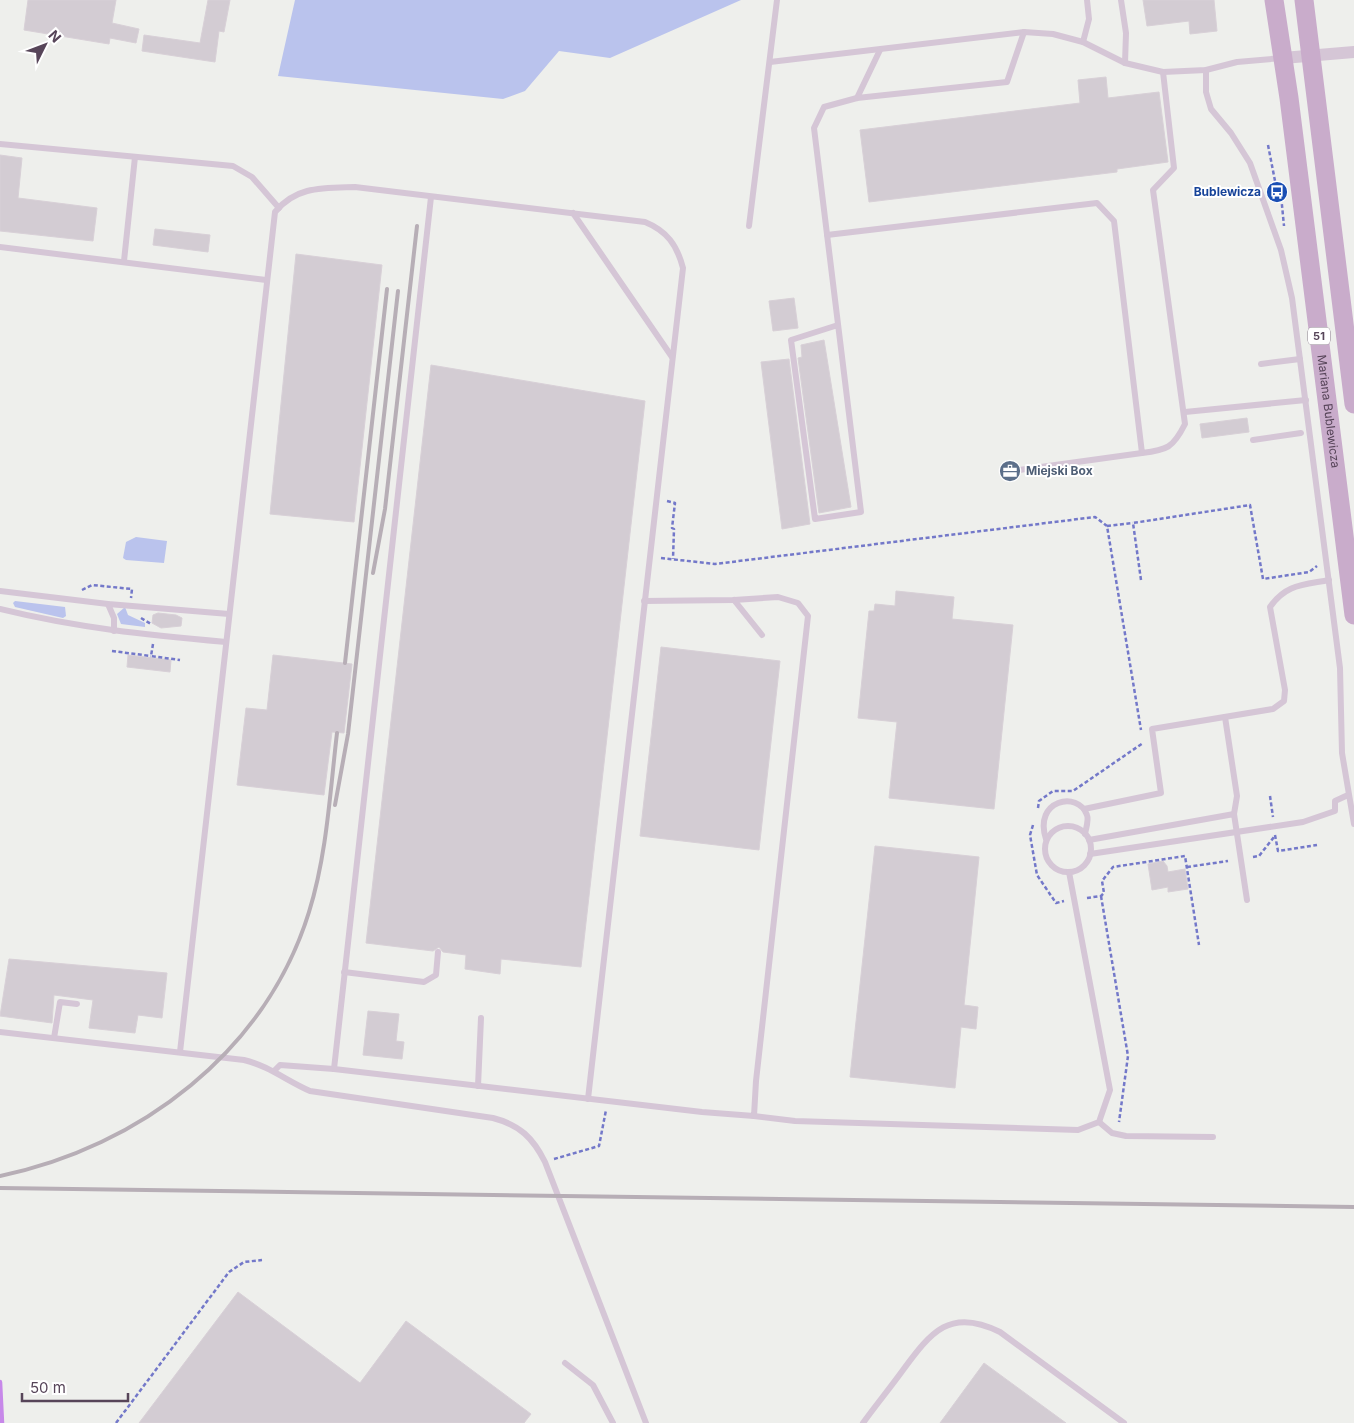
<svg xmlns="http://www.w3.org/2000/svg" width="1354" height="1423" font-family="Inter,sans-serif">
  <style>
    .green { fill: #bac3ed }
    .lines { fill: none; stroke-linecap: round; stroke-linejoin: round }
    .stream { stroke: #c788e9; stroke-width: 4.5 }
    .building { fill: #d3ccd3; stroke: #d8d0d7 }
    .path { stroke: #7378c9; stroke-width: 2.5; stroke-dasharray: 4 2.5; stroke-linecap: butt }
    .service { stroke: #d5c6d6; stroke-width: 6 }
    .minor { stroke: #d5c6d6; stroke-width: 12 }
    .primary { stroke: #c9accb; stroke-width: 19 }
    .rail { stroke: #b7aeb6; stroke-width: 4 }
    .labels { text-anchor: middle; stroke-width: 4; stroke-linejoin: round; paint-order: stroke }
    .shield { fill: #fff; stroke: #897d8b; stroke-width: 1 }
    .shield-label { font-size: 11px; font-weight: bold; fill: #574559 }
    .transit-label { font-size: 12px; font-weight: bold; fill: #164399; stroke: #fff; text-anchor: end }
    .street-label { font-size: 12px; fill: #574559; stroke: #fff }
    .service-label { font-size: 12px; font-weight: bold; fill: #4e5e75; stroke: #fff; text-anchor: start }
  </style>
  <rect width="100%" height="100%" fill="#eeefec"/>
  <g class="green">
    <polygon points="295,0 741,0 610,58 559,51 525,91 503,99 278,76"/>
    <polygon points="136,537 167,541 164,563 126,560 123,558 126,542"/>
    <polygon points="15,601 65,607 66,616 63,618 15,607 13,603"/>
    <polygon points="125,607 128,615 145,623 145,627 121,624 117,614"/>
  </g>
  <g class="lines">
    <polyline class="stream" points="0,1382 2,1423"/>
  </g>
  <g class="building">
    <polygon points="28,0 116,0 112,23 139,29 136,43 110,38 109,44 24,30"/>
    <polygon points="208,0 230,0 224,32 219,31 215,62 142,51 144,35 200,43"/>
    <polygon points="1143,0 1214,0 1217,31 1190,34 1189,21 1147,26"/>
    <polygon points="1106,77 1108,98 1159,92 1168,162 1117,169 1117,172 869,202 860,130 1080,103 1078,80"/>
    <polygon points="0,155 22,158 18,198 97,208 93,241 0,231"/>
    <polygon points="155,229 210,235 208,252 153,245"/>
    <polygon points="296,254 382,265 354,522 270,514"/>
    <polygon points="794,298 798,328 773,331 769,301"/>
    <polygon points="824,340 851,507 819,513 798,358 802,357 801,345"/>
    <polygon points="789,359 810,524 782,529 761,362"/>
    <polygon points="431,365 645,401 581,967 501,959 500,974 465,969 466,955 443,952 439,947 433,951 366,943"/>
    <polygon points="1247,418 1249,432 1202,438 1200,424"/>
    <polygon points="896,591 954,597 952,619 1013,625 994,809 889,798 897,722 858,718 869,611 874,611 875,604 895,606"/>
    <polygon points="158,613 176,615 182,618 181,626 161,628 152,623 153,615"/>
    <polygon points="661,647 780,661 759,850 640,836"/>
    <polygon points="128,655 171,660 170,672 127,667"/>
    <polygon points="273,655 352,664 344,733 332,732 324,795 237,785 246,708 267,710"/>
    <polygon points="875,846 979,857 964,1005 978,1007 976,1029 961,1027 955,1088 850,1077"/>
    <polygon points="1163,861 1167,866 1168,872 1185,869 1188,889 1168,892 1168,887 1152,890 1148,864"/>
    <polygon points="9,959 167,973 162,1018 138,1015 135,1033 89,1028 93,1000 54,995 52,1023 0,1016"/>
    <polygon points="368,1011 399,1014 396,1041 404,1042 402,1059 363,1055"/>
    <polygon points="238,1292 360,1383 406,1321 531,1414 524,1423 139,1423"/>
    <polygon points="984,1363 1066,1423 940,1423"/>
  </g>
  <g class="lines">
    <g class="path">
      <polyline points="1268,145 1276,186 1280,185 1284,226"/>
      <polyline points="667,501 675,503 672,528 674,529 673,559"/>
      <polyline points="1107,526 1133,523"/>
      <polyline points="661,558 715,564 1095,517 1107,526 1141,730"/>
      <polyline points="1141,580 1133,523 1250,505 1263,579 1309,572 1317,566"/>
      <polyline points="82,590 92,585 132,589 131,598"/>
      <polyline points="141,618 151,624"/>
      <polyline points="153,644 151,656 180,660"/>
      <polyline points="112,651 151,656"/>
      <polyline points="1270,796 1273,817"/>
      <polyline points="1038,808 1039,801 1053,791 1073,791 1143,743"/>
      <polyline points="1033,825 1030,835 1037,875 1056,903 1064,901"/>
      <polyline points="1275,835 1278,851 1317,845"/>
      <polyline points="1253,857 1259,856 1274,837"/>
      <polyline points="1187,867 1228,861"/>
      <polyline points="1101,896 1128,1056 1119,1122"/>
      <polyline points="1087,898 1101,896 1104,893 1102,881 1113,867 1185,856 1199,945"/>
      <polyline points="554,1159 599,1146 606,1110"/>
      <polyline points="116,1423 229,1272 244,1262 262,1260"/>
    </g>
    <g class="service">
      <polyline points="1121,0 1126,33 1125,63"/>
      <polyline points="1083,42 1089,19 1087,0"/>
      <polyline points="770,62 1024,32 1053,34 1083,42 1125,63 1163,72 1206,70 1237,62 1282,58"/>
      <polyline points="1206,70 1206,92 1211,109 1231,133 1250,163 1281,250 1292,298 1340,668 1342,753 1354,824"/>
      <polyline points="857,98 880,50"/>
      <polyline points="0,144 233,166 252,177 279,208"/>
      <polyline points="573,213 672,357"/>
      <polyline points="749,226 777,0"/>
      <path d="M827,235L1097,203L1114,221L1142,453C1167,450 1173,448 1185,424L1153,190L1174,168L1163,72"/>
      <polyline points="0,247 266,280"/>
      <polyline points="124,261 135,157"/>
      <polyline points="838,325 791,340 815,519 861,512 814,128 824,107 857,98 1007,82 1024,32"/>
      <polyline points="1261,364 1300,359"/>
      <polyline points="1185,412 1306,400"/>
      <polyline points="1253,440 1301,433"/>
      <polyline points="1019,470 1142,453"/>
      <polyline points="0,591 108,604 229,614"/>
      <polyline points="734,600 762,635"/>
      <polyline points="108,604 114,618 114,631"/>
      <path d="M0,609C77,628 148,635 226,642"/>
      <polyline points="1225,717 1237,796 1234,814"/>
      <path d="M1084,809L1161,793L1152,729L1273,709L1284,701L1285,690L1270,607C1286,584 1303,585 1329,580"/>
      <circle cx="1068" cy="849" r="23"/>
      <path d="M1046,839C1033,800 1078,790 1087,815C1089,820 1086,828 1085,834"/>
      <polyline points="1089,840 1234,814 1247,900"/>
      <polyline points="1090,854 1303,822 1335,811 1335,801 1348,795"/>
      <polyline points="344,972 424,982 436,975 438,952"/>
      <path d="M0,1032L244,1060C269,1066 287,1081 310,1091L493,1118C520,1125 533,1138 545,1162L646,1423"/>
      <polyline points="54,1038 60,1002 77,1004"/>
      <path d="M180,1052L275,212C296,186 323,188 355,187L645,222C667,231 677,245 683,268L588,1099"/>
      <polyline points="334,1069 431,197"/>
      <polyline points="274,1071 280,1065 334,1069 702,1112 754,1116 756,1081 808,616 798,603 778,597 734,600 644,601"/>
      <polyline points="478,1086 481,1018"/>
      <polyline points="754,1116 795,1121 1078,1130 1099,1122 1110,1090 1069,872"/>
      <polyline points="1099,1122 1112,1133 1126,1136 1213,1137"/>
      <polyline points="565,1363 593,1385 613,1423"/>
      <path d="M863,1423C876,1405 890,1388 903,1370C931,1332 950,1307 1000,1332L1124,1423"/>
    </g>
    <polyline class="minor" points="1283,58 1354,52"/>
    <g class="primary">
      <path id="s1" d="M1274,0L1289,98L1354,615"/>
      <polyline points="1304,0 1354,404"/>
    </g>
    <g class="rail">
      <polyline points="373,573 385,509 417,226"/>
      <polyline points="345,663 387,289"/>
      <polyline points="335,805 348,734 398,291"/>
      <path d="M0,1176C140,1147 266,1051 309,912C327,854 330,792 337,733"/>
      <polyline points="0,1188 1354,1207"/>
    </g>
  </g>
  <defs>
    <g id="bus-disc" transform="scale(1.125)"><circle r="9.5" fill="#1a4fb4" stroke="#fff"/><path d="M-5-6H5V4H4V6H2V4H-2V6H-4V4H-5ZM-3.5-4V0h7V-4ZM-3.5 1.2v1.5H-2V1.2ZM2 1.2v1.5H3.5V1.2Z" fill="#fff"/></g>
    <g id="office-disc" transform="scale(1.125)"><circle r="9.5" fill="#5c6f8a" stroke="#fff"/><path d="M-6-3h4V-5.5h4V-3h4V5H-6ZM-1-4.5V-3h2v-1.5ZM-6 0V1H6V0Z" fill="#fff"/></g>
  </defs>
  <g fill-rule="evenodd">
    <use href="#bus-disc" x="1277" y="192"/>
    <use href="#office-disc" x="1010" y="471"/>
  </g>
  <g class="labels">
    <rect class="shield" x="1308" y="327.5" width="22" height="17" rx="4"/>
    <g class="shield-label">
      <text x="1319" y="340">51</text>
    </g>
    <g class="transit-label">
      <text x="1261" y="196">Bublewicza</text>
    </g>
    <g class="street-label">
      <text dy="4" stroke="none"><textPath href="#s1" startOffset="415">Mariana Bublewicza</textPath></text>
    </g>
    <g class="service-label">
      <text x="1026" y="475">Miejski Box</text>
    </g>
  </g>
  <g transform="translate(45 45) rotate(48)" stroke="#ffffff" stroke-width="4" paint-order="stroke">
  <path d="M0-4L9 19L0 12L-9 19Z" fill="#574559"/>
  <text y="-8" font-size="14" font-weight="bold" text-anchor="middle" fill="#574559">N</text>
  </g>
  <path d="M22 1393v8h106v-8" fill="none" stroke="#574559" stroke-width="2.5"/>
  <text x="30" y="1393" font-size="15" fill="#574559" stroke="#ffffff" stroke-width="4" paint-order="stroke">50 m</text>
</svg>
